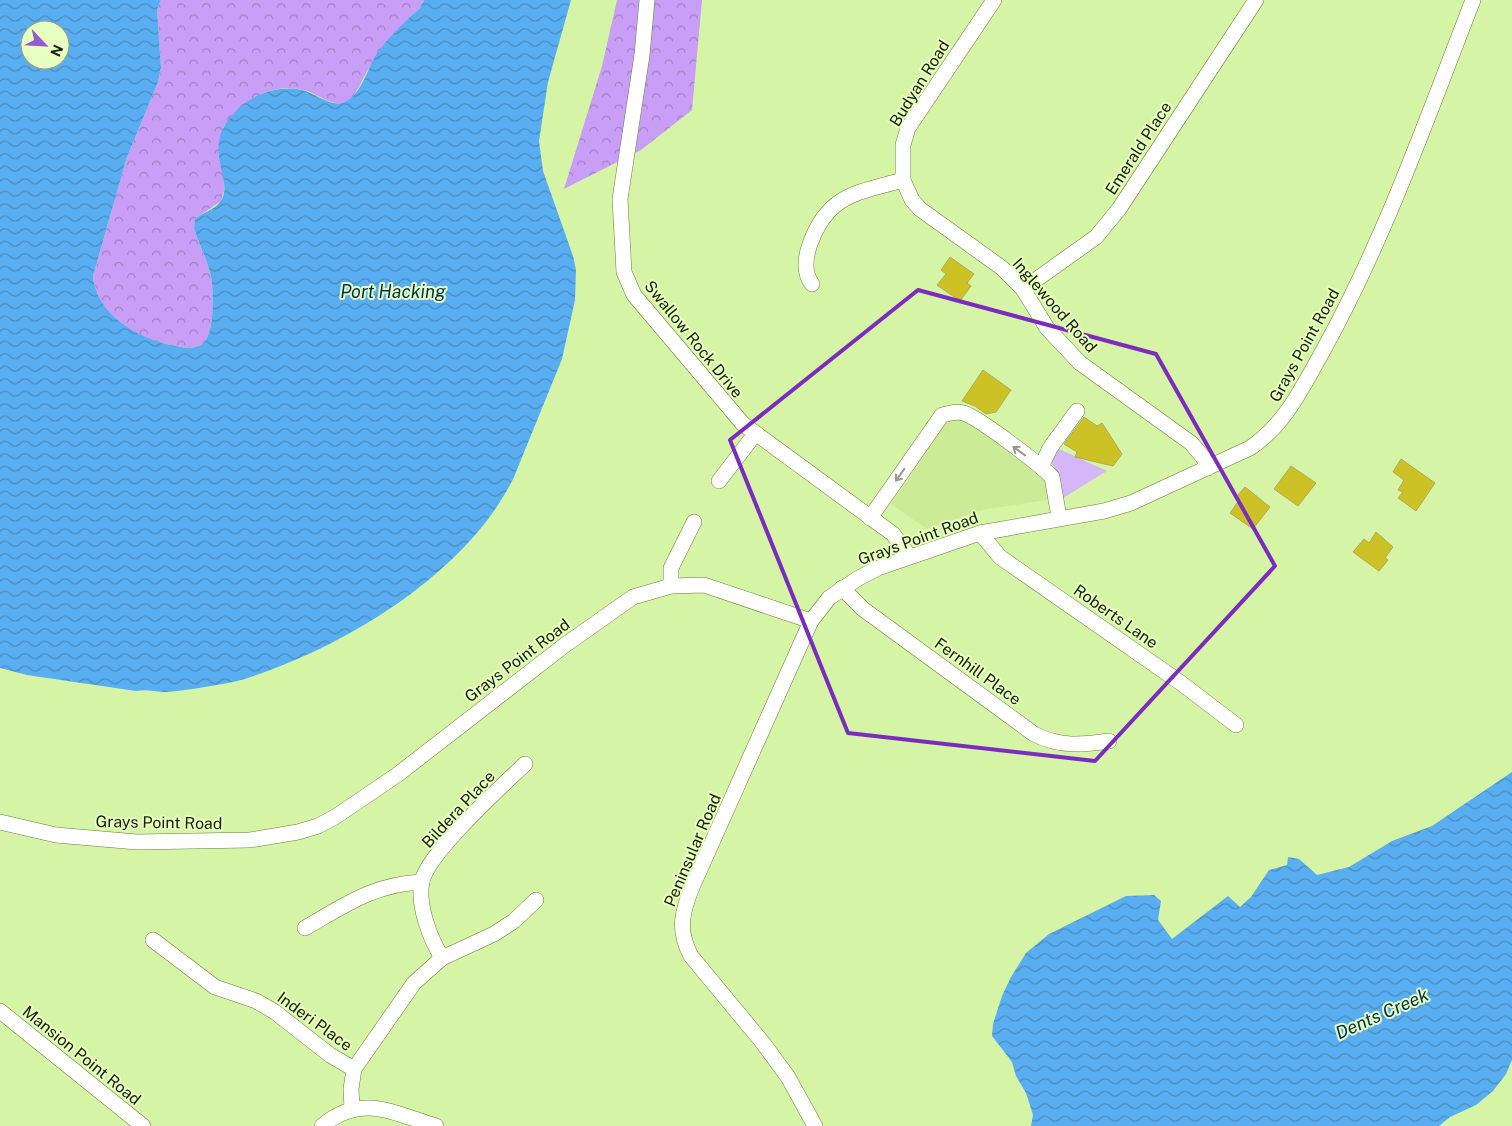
<svg xmlns="http://www.w3.org/2000/svg" width="1512" height="1126" font-family="'Public Sans',sans-serif">
  <style>
    .built { fill: #cbeb96 }
    .forest { fill: url(#forest-crowns) }
    .green { fill: #d5b7f8 }
    .water { fill: url(#water-waves); fill-rule: evenodd }
    .building { fill: #cdc225; stroke: #b0aa58 }
    .lines { fill: none; stroke-linecap: round; stroke-linejoin: round }
    .minor-casing { stroke: #667f35; stroke-width: 16 }
    .minor { stroke: #fff; stroke-width: 15 }
    .oneway { stroke: #969a8d }
    .marked { fill: none; stroke: #7b2cbf; stroke-width: 4; stroke-linejoin: round }
    .labels { text-anchor: middle; stroke-width: 4; stroke-linejoin: round; paint-order: stroke }
    .street-label { font-size: 16px; fill: #151f02; stroke: #e7ffc1 }
    .water-label { font-size: 18px; font-style: italic; fill: #002e4f; stroke: #e7ffc1 }
  </style>
  <defs>
    <pattern id="forest-crowns" width="20" height="18" patternUnits="userSpaceOnUse" patternTransform="scale(1.25)"><rect width="20" height="18" fill="#c89ef6"/><path d="M2 6a3 3 0 1 1 6 0M12 15a3 3 0 1 1 6 0" fill="none" stroke="#a180c5"/></pattern>
    <pattern id="water-waves" width="16" height="10" patternUnits="userSpaceOnUse" patternTransform="scale(1.25)"><rect width="16" height="10" fill="#59adf1"/><path d="M0 5q4-4 8 0t8 0" fill="none" stroke="#488cc1"/></pattern>
  </defs>
  <rect width="100%" height="100%" fill="#d6f4a6"/>
  <polygon class="built" points="963,415 1049,477 1052,499 982,510 927,529 891,504 923,457 920,453 945,417"/>
  <g class="forest">
    <path d="M161,0H424L420,8C397,28 377,52 363,79C359,87 353,100 344,103C331,106 316,93 304,90C272,81 239,102 223,128L224,191L221,201L195,219L194,228C199,246 210,264 212,283C213,297 215,336 201,345C192,350 180,347 171,345C136,338 96,314 93,276L127,157L158,82L161,67L157,10Z"/>
    <polygon points="617,0 702,0 692,110 641,150 564,189 602,66"/>
  </g>
  <polygon class="green" points="1057,448 1107,471 1063,498 1051,459"/>
  <g class="water">
    <path d="M0,0H161L157,10L161,67L158,82L127,157L93,276C96,314 137,338 171,345C180,347 192,350 201,345C215,336 213,297 212,283C210,264 199,246 194,228L195,219C202,213 214,210 220,202C237,180 196,147 239,108C255,93 281,85 302,90C315,93 332,108 345,102C362,94 368,66 378,52C390,36 405,21 420,8L424,0H571L548,82L539,141L543,171L573,256L576,270L575,300L562,359L514,477C467,574 342,649 241,680C227,684 177,692 163,692C153,691 146,689 136,691L27,675L0,668ZM30,30H60V60H30Z"/>
    <polygon points="1512,772 1512,1060 1506,1074 1493,1091 1476,1105 1450,1117 1439,1126 1031,1126 1033,1115 1026,1093 1016,1076 1012,1062 992,1036 993,1024 1002,996 1011,977 1026,953 1049,934 1126,896 1154,895 1161,901 1158,920 1172,939 1228,896 1240,907 1251,897 1269,870 1287,865 1288,857 1299,859 1317,875 1349,867 1392,841 1432,826"/>
  </g>
  <g class="building">
    <polygon points="950,257 974,274 967,283 971,286 960,301 937,285 946,274 941,270"/>
    <polygon points="983,370 1011,390 996,412 986,414 975,406 962,401"/>
    <polygon points="1084,417 1097,426 1102,423 1122,454 1113,466 1075,457 1077,452 1064,444"/>
    <polygon points="1401,459 1435,483 1416,511 1398,498 1403,492 1398,490 1404,480 1393,472"/>
    <polygon points="1291,466 1316,483 1298,506 1274,489"/>
    <polygon points="1245,487 1270,507 1253,529 1230,513 1240,499 1237,496"/>
    <polygon points="1376,532 1393,547 1385,558 1388,560 1379,571 1353,552 1364,539 1369,543"/>
  </g>
  <g class="lines">
    <g class="minor-casing">
      <g id="minor">
        <polyline points="647,0 642,55 620,199 624,272 634,295 743,424 893,534 909,556"/>
        <polyline points="994,0 908,128 903,145 903,180 912,200 920,209 1002,268 1023,289 1047,328 1080,363 1191,443 1203,457 1208,468"/>
        <path d="M812,284C803,272 805,258 810,244C828,194 857,193 903,180"/>
        <polyline points="1023,289 1096,237 1119,209 1256,0"/>
        <polyline points="1041,467 1050,448 1077,411"/>
        <polyline points="719,481 755,434"/>
        <path d="M870,518L942,415C950,413 956,411 964,413C982,420 1038,463 1052,477L1059,517"/>
        <polyline points="980,533 1000,557 1181,683 1236,725"/>
        <polyline points="671,586 671,568 694,522"/>
        <path d="M842,588L863,609L1034,734C1059,747 1082,745 1109,741"/>
        <polyline points="0,822 56,835 137,842 250,840 298,832 318,826 335,817 397,775 565,645 633,597 671,586 704,585 811,621"/>
        <path d="M305,928C345,905 374,884 422,882"/>
        <polyline points="153,940 215,987 256,1001 275,1012 330,1055 354,1069"/>
        <path d="M442,958C430,938 417,905 422,881C429,852 501,787 525,764"/>
        <polyline points="0,1011 143,1126"/>
        <polyline points="352,1108 351,1089 354,1069 414,983 442,958 494,934 514,921 536,900"/>
        <path d="M322,1126C361,1093 393,1113 436,1126"/>
        <path d="M815,1126L788,1077L763,1043L691,956C677,930 682,911 693,885L811,621L829,598L857,579L878,568L980,533L1104,511L1131,503L1250,448C1286,424 1303,386 1324,349C1385,238 1427,118 1473,0"/>
      </g>
    </g>
    <use href="#minor" class="minor"/>
  </g>
  <defs><path id="oneway-shaft" d="M-6 0H5M1.5-3L5.5 0L1.5 3" fill="none" stroke-width="1.6" stroke-linecap="round" stroke-linejoin="round" transform="scale(1.25)"/></defs>
  <g class="oneway">
    <use href="#oneway-shaft" transform="translate(1019 451) rotate(-144)"/>
    <use href="#oneway-shaft" transform="translate(900 475) rotate(125)"/>
  </g>
  <path class="marked" d="M918,290L1156,354L1275,566L1095,761L848,733L730,440Z"/>
  <g class="labels">
    <g class="street-label">
      <text transform="translate(919 83) rotate(-58)" y="6">Budyan Road</text>
      <text transform="translate(1138 148) rotate(-57)" y="6">Emerald Place</text>
      <text transform="translate(1055 305) rotate(49)" y="6">Inglewood Road</text>
      <text transform="translate(694 339) rotate(51)" y="6">Swallow Rock Drive</text>
      <text transform="translate(1304 345) rotate(-61)" y="6">Grays Point Road</text>
      <text transform="translate(918 538) rotate(-20)" y="6">Grays Point Road</text>
      <text transform="translate(1116 616) rotate(35)" y="6">Roberts Lane</text>
      <text transform="translate(517 660) rotate(-37)" y="6">Grays Point Road</text>
      <text transform="translate(978 671) rotate(36)" y="6">Fernhill Place</text>
      <text transform="translate(458 809) rotate(-47)" y="6">Bildera Place</text>
      <text transform="translate(159 822) rotate(1)" y="6">Grays Point Road</text>
      <text transform="translate(692 850) rotate(-67)" y="6">Peninsular Road</text>
      <text transform="translate(315 1021) rotate(36)" y="6">Inderi Place</text>
      <text transform="translate(82 1055) rotate(39)" y="6">Mansion Point Road</text>
    </g>
    <g class="water-label">
      <text x="393" y="298">Port Hacking</text>
      <text transform="translate(1382 1014) rotate(-24)" y="6">Dents Creek</text>
    </g>
  </g>
  <g transform="translate(45 45) rotate(115)"><circle r="24" fill="#e7ffc1" stroke="#93a575"/>
  <path d="M0-4L9 19L0 12L-9 19Z" fill="#9659d0"/>
  <text y="-8" font-size="14" font-weight="bold" text-anchor="middle" fill="#151f02">N</text>
  </g>
</svg>
